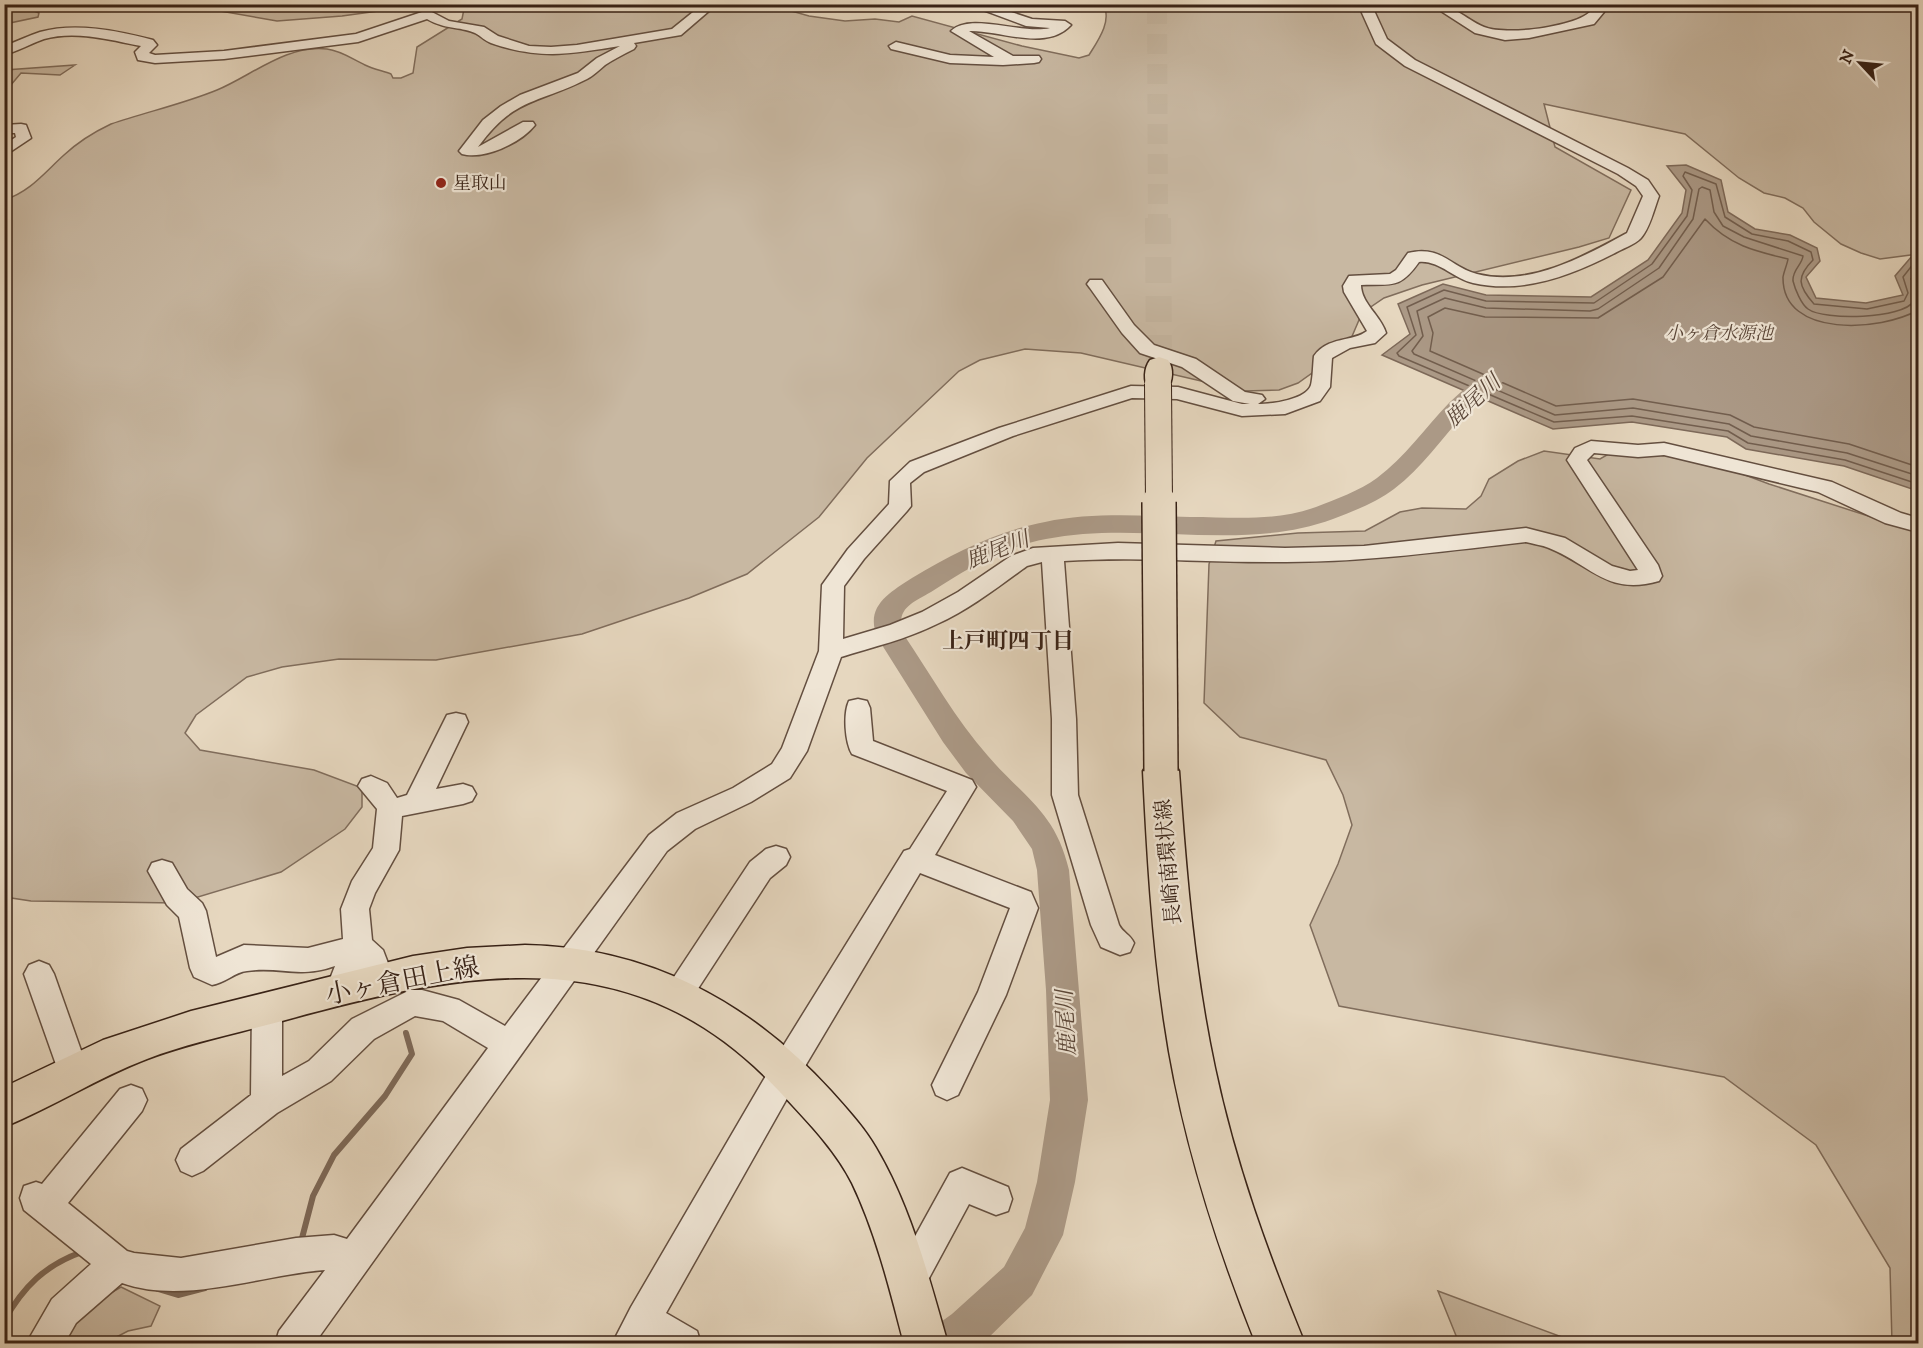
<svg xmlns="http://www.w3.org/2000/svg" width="1923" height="1348" font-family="'IM FELL DW Pica','Noto Serif JP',serif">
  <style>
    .green { fill: #c8b8a2; stroke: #806d5c; stroke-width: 1.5 }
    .water { fill: #ab9986; stroke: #7d6959; stroke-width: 1.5 }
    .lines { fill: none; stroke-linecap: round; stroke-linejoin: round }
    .shore { stroke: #725e4e; stroke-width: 1.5 }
    .stream { stroke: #7d6959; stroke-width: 6 }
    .river { fill: #ab9986; fill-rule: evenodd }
    .highway-tunnel-far1 { stroke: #c3b39d; stroke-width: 20; stroke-dasharray: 20 10; stroke-linecap: butt }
    .highway-tunnel { stroke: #c3b39d; stroke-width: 26; stroke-dasharray: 26 13; stroke-linecap: butt }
    .minor-casing { stroke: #644f40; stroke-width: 3 }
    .major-casing { stroke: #382216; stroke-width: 3 }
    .highway-casing { stroke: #382216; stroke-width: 3 }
    .minor { fill: #efe5d5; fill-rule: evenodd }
    .major { fill: #e6d7bf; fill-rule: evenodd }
    .highway { fill: #e6d7bf; fill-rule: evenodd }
    .highway-bridge-far1-casing { stroke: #382216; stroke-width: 28; stroke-linecap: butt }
    .highway-bridge-casing { stroke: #382216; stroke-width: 36; stroke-linecap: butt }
    .highway-bridge-far1 { stroke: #e6d7bf; stroke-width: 26 }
    .highway-bridge { stroke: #e6d7bf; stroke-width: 33 }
    .poi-dot { fill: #8f2418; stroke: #efe5d5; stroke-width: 2 }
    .labels { text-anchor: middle; stroke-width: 4.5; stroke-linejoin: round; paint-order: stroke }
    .far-poi-label { font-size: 18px; fill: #382216; stroke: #efe5d5; text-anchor: start }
    .far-water-label { font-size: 18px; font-style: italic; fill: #5a4638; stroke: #efe5d5 }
    .street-label { font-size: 21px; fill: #382216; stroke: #efe5d5 }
    .water-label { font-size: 22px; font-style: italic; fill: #5a4638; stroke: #efe5d5 }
    .neighbourhood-label { font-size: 22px; font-weight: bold; fill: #382216; stroke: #efe5d5 }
    .near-street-label { font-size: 26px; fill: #382216; stroke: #efe5d5 }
  </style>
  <rect width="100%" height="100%" fill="#e6d7bf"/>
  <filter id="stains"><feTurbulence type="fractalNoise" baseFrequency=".00333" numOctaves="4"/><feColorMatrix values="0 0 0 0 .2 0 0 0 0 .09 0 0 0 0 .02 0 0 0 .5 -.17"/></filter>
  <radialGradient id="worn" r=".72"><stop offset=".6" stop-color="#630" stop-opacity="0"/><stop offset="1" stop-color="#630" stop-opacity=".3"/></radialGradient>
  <g class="green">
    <polygon points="5,4 106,4 106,5 34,11 39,13 38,17 5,24"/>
    <path d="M767,4L809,16L845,21L875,19L899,22L912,16L1022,46L1079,58L1089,55C1097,42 1113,20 1103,5H1918V254L1880,259L1861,253L1841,244L1814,222L1803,208L1785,198L1764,193L1739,178L1685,134L1544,104L1555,147L1631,190L1609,238L1579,247L1422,285L1384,298L1362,313L1347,348L1298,383L1279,390L1244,391L1081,353L1025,349L980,360L959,371L867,458L819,517L747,574L689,598L582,634L436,660L339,659L282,667L247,677L196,715L185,733L200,750L314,770L362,788V807L345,829L281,872L178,903L31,901L5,897L4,200C30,192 45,172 64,155C78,142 94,132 111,124C146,112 183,104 217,90C251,76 287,44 327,49C342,51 352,59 365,65C373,69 383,71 391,74L393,78H401L413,73L417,47L462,19L464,9L441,5Z"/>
    <polygon points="186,5 422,5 342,16 277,21"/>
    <polygon points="75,65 60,75 21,73 5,92 5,70"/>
    <polygon points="1619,448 1700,458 1769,484 1918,532 1918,1343 1892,1343 1890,1268 1816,1145 1724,1077 1339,1006 1310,925 1338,864 1352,825 1343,795 1326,760 1240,737 1204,703 1209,564 1216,541 1298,533 1365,531 1400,512 1422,508 1466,509 1481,496 1489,479 1518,461 1544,451 1600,459"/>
    <polygon points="121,1287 160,1306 151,1326 128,1331 105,1343 50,1344 92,1304"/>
    <polygon points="1438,1291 1578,1343 1459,1343"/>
  </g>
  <polygon class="water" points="1686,165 1721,180 1728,212 1755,229 1790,235 1817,248 1820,261 1806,277 1816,298 1866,303 1903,295 1895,276 1912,256 1918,257 1918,491 1844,466 1746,449 1727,437 1632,422 1553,429 1382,355 1410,334 1398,304 1443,284 1486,295 1591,297 1648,260 1682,213 1686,190 1667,166"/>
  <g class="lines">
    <g class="shore">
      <path d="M1918,262L1914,263L1903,277L1908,293L1904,301L1867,309L1814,304C1798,286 1796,277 1813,260L1811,252L1788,241L1752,234L1725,217L1716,184L1685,172L1683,176L1692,190L1687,216L1652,264L1594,303L1486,301L1444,290L1407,307L1416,335L1397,353L1399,356L1554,422L1632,416L1728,431L1748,443L1845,460L1918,484"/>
      <path d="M1918,270L1911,279C1914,285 1918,294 1914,301C1903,319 1824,321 1808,309C1801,304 1795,289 1793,281C1792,270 1802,265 1803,256L1744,237L1723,226L1714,212L1710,190L1702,187L1699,189L1693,219L1659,268L1598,309L1590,311L1486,308L1445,298L1417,311L1423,336L1412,351L1414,354L1555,415L1633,408L1729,424L1751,436L1847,453L1918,476"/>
      <path d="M1918,310C1882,331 1782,339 1783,277C1784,271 1787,265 1788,259C1754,251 1729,245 1705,219L1663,277L1598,318L1485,317L1445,308L1428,317L1433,333L1430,351L1556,406L1633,399L1730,415L1754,427L1849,444L1918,467"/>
    </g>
    <g class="stream">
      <polyline points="301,1242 313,1196 334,1155 385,1096 412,1054 406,1033"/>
      <polyline points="158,1289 178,1295 205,1288"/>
      <path d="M4,1321C23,1287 45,1265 82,1252"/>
    </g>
    <path class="river" d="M1503,364L1511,366L1514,371L1511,376C1495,387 1479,399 1465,413C1442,438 1422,468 1394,489C1377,502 1354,511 1333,519C1241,553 1140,520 1046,539C1004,547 966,569 931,592C912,603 894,609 904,635C931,675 956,720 988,756C1024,798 1055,811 1069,870L1088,1100L1075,1182L1063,1235L1032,1295L982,1344H925L931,1329L952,1314L1004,1267L1025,1228L1037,1182L1050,1100L1046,990L1037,870L1032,849L1013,821L966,773L943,742L877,637C865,606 889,593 912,578C954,553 997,531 1045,522C1092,512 1142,516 1190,517C1232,517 1275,522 1316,507C1336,499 1359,491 1377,478C1405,457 1425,428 1449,403C1463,389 1479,378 1495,366Z"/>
    <polyline class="highway-tunnel-far1" points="1157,4 1158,220"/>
    <polyline class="highway-tunnel" points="1158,218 1159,365"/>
    <g class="minor-casing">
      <g id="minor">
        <path d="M703,4H717L681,35L634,43L636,46L634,49C624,54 614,59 605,65C599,70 593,76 587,79C538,104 514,97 478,147L523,122H533L535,125C521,143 484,160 462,154L459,151L483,120L501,106L520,95L578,73L597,58L620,46C571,54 540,60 491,43C485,41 481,36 475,33C458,26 446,30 427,19L358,42L224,59L155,63L138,60L135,52L141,46C111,40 75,30 44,39C30,44 18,51 4,55V46C16,42 28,36 40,32C76,22 118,31 153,40L157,45L149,53L155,55L224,51L356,34L428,10L449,21L484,27L498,36L529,46L551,47L577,45L672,29Z"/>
        <path d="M967,4H987L1032,19L1065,21L1071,25C1046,52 1000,30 969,31L1013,56H1039L1041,59L1039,62L1034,63L1003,65L950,63L891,49L889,46L896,42L950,55L994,57L951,31C970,12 1023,35 1050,28L1026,26Z"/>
        <path d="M1358,4H1371L1387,39L1415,60L1628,168L1648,180L1659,196C1654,209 1650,228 1641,238C1635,245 1621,249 1613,254C1570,276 1522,294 1473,283C1454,279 1439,260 1419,262C1400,289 1393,284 1361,285C1361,303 1381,316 1386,333L1375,343L1350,348L1332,358L1330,387L1320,401L1285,414L1242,416L1177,399L1132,398L1013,436L924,472L910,483L911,506L907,511L864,559L844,586L843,639L890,625L922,612L958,592L1011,556L1033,548L1118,543L1285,548L1364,546L1526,528L1565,538L1612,566L1630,571L1638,570L1567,460L1575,448L1591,441L1638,445L1664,443L1832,482L1901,513L1918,518V532L1885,523L1818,492L1664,455L1638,457L1594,453L1587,460L1658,565L1662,576L1659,581C1607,596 1591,565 1549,548C1542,545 1533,544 1526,542C1446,551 1367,562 1286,562C1212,563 1138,556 1064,561L1076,719L1078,795L1119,925C1123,933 1130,934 1134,943L1130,952L1120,955L1101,947L1091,925L1052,795V719L1042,562L1027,566C998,587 970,609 937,624C907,639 873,647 841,657L807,751L790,778L751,802L695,829L667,851L314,1344H275L279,1331L325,1270C260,1275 184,1305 122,1283L76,1323L64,1344H26L52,1299L91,1264L24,1210L20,1198L24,1186L36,1182L42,1184L120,1089L131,1085L142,1089L147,1100L142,1111L68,1203L127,1251L134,1253L181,1258L296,1238L334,1235L347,1239L488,1048L443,1021L415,1016L374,1039L331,1081L277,1113L203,1171L192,1176L181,1171L176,1160L181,1149L251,1095L252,1008L257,999L267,995L277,999L282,1008V1076L309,1061L352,1019L410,990H422L459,1000L505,1026L649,835L677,813L733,788L772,764L782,748L819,651L822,585L848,549L889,504L890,481L910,462L999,428L1131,386L1178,387L1242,404H1250L1233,401L1182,367L1140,353L1122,333L1090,288L1087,284L1090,280H1102L1134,325L1154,345L1196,359L1245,392L1262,395L1265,399L1258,404C1271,404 1306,400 1311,385C1313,377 1313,365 1314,356C1328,336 1353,342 1367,331L1344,292L1343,286L1349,276L1390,274L1396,270L1408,253C1442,245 1450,267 1477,274C1529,287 1583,257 1627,233L1643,196L1636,186L1618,174L1405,66L1376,44Z"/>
        <path d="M1430,4C1455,4 1463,18 1484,27C1506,36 1576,27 1591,11L1590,4H1602L1604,12L1594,24L1529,38L1505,40L1475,33Z"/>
        <polygon points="21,124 26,125 31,138 4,156 4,145 16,137 15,133 4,133 4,125"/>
        <path d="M858,699L867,701L870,708L873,741L972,780L976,787L935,855L1031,892L1038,908L1006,995L958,1095L947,1100L936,1095L932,1085L978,992L1010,908L920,873L807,1063L666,1313L697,1331L701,1344H612L631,1307L785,1043L904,851L910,849L947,791L852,754C845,742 843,714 849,701Z"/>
        <path d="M456,713L465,715L468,722L436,789L463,784L472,787L476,794L472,801L463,804L402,816L399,850L375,893L369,909L372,940L383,950L394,979L389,988L379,992L369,988L362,972L351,998L341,1002L331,998L326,989L335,966C298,979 281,966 247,971C235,972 225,983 212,985L194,977L190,968L179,917L167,905L148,871L152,863L162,860L172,863L187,889L202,903L206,911L216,957L244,945L308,948L343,939L341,909L352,881L373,848L377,809L358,786L362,779L371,776L387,783L397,798L407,795L447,715Z"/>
        <polygon points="776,846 786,849 790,857 786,865 770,878 688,1004 678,1008 668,1004 663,995 668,986 750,862 766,849"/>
        <polygon points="39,961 49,965 54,974 89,1073 85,1083 74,1087 63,1083 59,1073 24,974 29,965"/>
        <polygon points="962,1168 1008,1187 1012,1199 1008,1211 996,1215 969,1204 921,1293 909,1298 897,1293 892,1281 897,1269 950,1173"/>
      </g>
    </g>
    <g class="major-casing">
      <path id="major" d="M525,945C647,947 749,1001 831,1091C847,1109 864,1127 876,1148C911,1207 929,1278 948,1344H904C890,1290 876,1233 852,1183C835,1149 805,1119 779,1091C637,938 473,969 293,1018C244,1032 194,1041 147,1059C97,1078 53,1107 4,1127V1087L103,1040L191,1011L413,956L467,948Z"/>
    </g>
    <g class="highway-casing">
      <g id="highway">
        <path d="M1159,357L1168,360C1174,368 1173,381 1167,390L1158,392L1149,390C1143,381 1144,368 1150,360Z"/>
        <path d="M1161,757L1173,761L1179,771C1186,871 1194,970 1215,1068C1235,1163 1268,1254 1305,1344H1256C1214,1239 1180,1132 1164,1020C1152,938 1147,854 1143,771L1149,761Z"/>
      </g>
    </g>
    <use href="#minor" class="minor"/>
    <use href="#major" class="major"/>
    <use href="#highway" class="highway"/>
    <g class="highway-bridge-far1-casing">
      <polyline id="highway-bridge-far1" points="1158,384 1159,504"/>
    </g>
    <g class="highway-bridge-casing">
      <polyline id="highway-bridge" points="1159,502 1161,771"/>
    </g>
    <use href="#highway-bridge-far1" class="highway-bridge-far1"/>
    <use href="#highway-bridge" class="highway-bridge"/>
  </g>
  <circle class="poi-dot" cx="441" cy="183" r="6"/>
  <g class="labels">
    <g class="far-poi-label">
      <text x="453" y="189">星取山</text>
    </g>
    <g class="far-water-label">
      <text x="1719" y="339">小ヶ倉水源池</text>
    </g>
    <g class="street-label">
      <text transform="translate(1168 862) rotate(-95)" y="7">長崎南環状線</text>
    </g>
    <g class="water-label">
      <text transform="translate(1472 400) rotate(-42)" y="8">鹿尾川</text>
      <text transform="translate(997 549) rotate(-21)" y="8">鹿尾川</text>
      <text transform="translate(1065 1023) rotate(-93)" y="8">鹿尾川</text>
    </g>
    <g class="neighbourhood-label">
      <text x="1008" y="648">上戸町四丁目</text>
    </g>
    <g class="near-street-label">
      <text transform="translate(402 980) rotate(-11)" y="9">小ヶ倉田上線</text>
    </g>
  </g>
  <rect width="1923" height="1348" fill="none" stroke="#e6d7bf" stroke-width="24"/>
  <rect x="6" y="6" width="1911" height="1336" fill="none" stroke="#382216" stroke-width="3"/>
  <rect x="12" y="12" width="1899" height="1324" fill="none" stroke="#382216" stroke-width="1.5"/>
  <g transform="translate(1860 63) rotate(296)" stroke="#efe5d5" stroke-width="4.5" paint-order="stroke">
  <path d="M0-4.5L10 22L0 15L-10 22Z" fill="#382216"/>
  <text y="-9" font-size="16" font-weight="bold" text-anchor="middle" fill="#382216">N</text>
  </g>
  <rect width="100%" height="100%" filter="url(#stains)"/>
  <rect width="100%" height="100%" fill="url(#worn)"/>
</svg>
